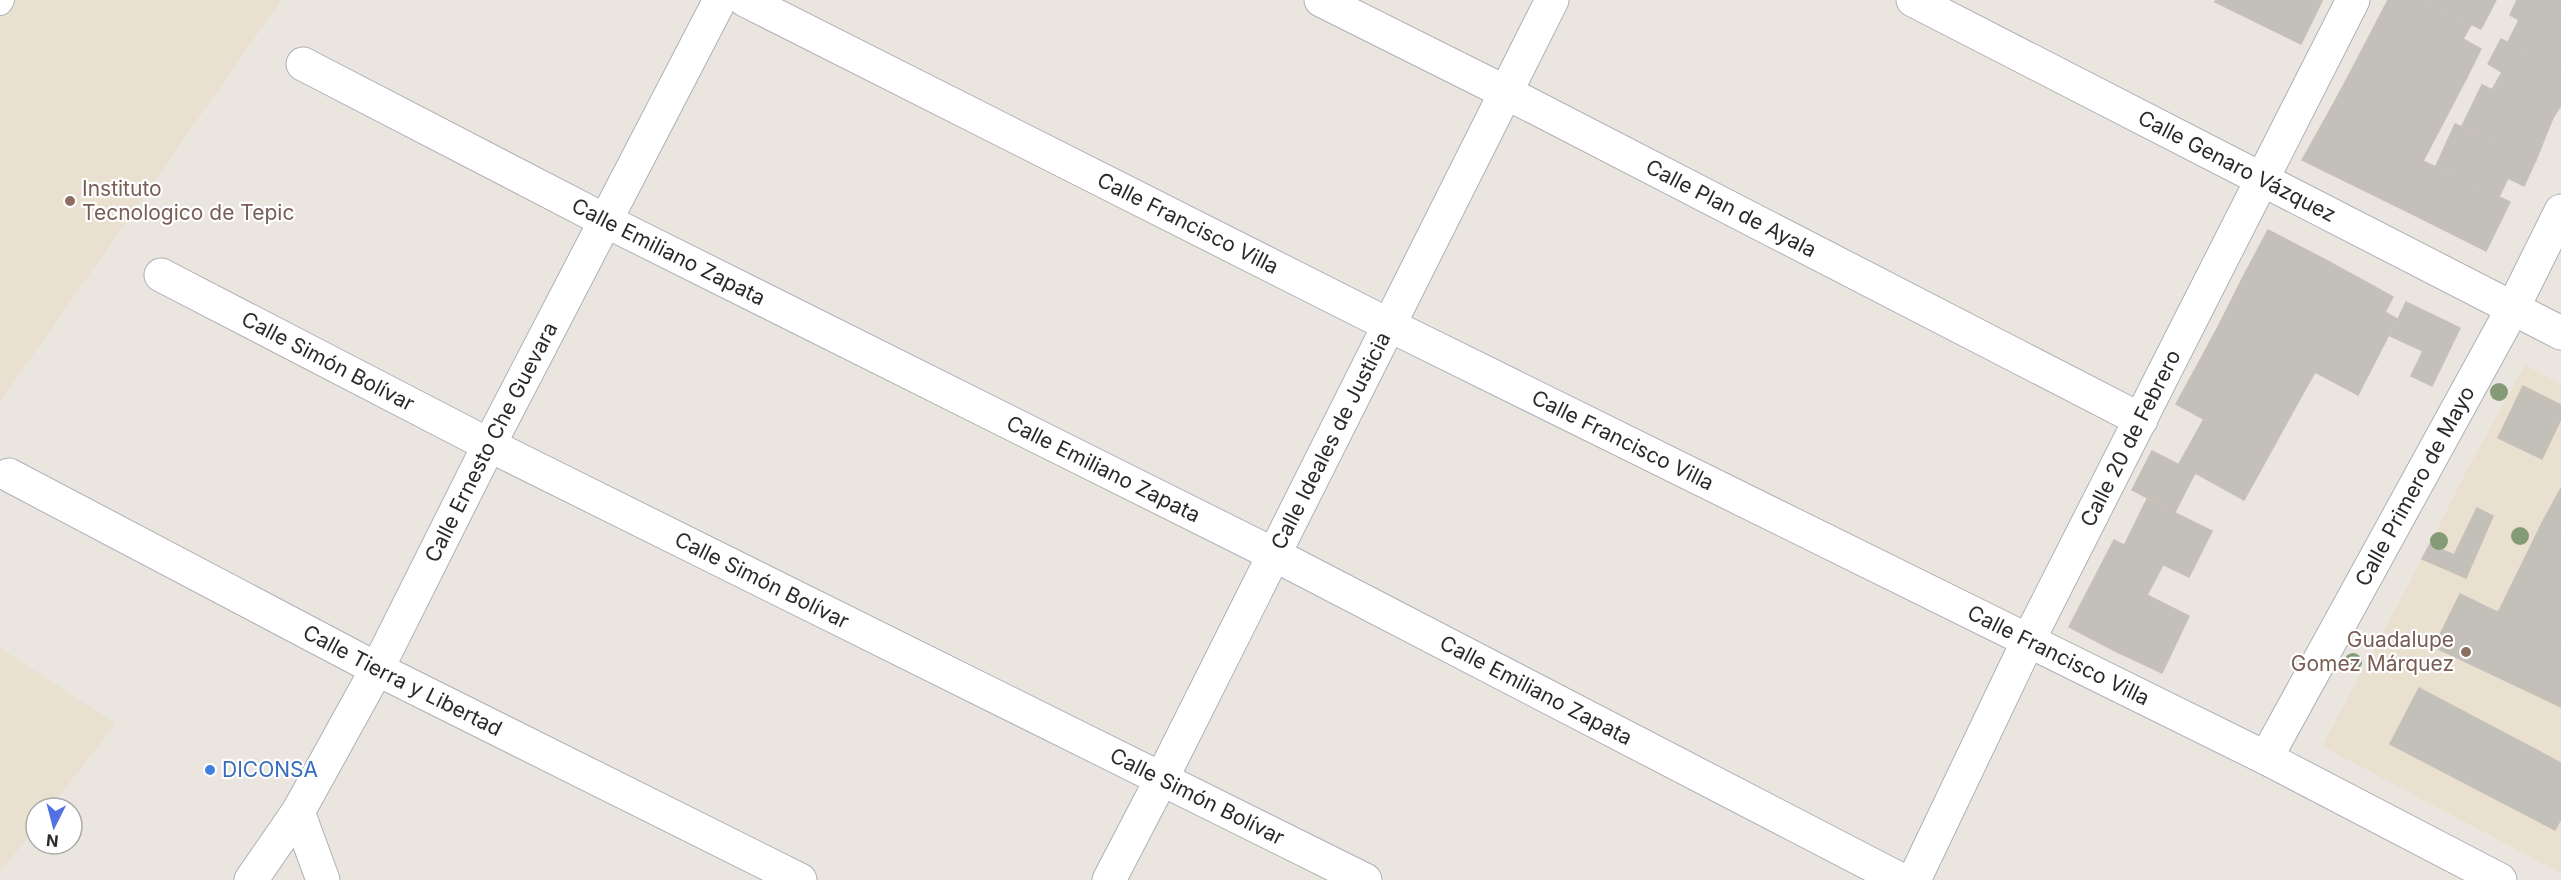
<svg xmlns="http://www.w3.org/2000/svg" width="2561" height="880" font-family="Inter,sans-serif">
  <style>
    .education { fill: #eae0cf }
    .building { fill: #c3bfb9; stroke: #c6c0b8; stroke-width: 1.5 }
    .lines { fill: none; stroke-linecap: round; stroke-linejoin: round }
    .service-casing { stroke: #aeb1b9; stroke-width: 26 }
    .minor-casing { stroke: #aeb1b9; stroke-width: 35 }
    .tertiary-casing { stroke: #aeb1b9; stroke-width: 35 }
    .service { stroke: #fff; stroke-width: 24 }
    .minor { stroke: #fff; stroke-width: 33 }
    .tertiary { stroke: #fff; stroke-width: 33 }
    .tree { fill: #859b77 }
    .education-dot { fill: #8d6e63; stroke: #fff; stroke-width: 2 }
    .shop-dot { fill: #3f7fe0; stroke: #fff; stroke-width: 2 }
    .labels { text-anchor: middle; stroke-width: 4.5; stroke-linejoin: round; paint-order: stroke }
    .street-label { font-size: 21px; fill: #2a2a2a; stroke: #fff }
    .education-label { font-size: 21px; fill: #785e54; stroke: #fff; text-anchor: start }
    .shop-label { font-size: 21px; fill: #366cbe; stroke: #fff; text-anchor: start }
  </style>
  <rect width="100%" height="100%" fill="#eae5de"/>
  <g class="education">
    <polygon points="0,0 281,0 0,402"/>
    <polygon points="2525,365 2561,384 2561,873 2322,746 2430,544 2467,470"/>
    <polygon points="0,648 115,724 50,808 36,808 36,826 0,872"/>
  </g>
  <g class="building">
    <polygon points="2216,0 2320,0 2322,1 2301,44 2215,2"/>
    <polygon points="2388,0 2421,0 2471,25 2463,39 2481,49 2467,77 2373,29"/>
    <polygon points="2421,0 2496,0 2481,29"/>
    <polygon points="2517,0 2536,0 2561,13 2561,70 2508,42 2519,20 2510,15"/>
    <polygon points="2536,0 2561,0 2561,13"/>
    <polygon points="2373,29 2467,77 2443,123 2349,75"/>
    <polygon points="2501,39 2561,70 2561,105 2553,118 2492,90 2502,72 2488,64"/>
    <polygon points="2349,75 2443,123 2423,161 2329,112"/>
    <polygon points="2482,85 2553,118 2536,160 2462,126"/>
    <polygon points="2329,112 2423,161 2402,209 2302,160"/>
    <polygon points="2455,124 2536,160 2524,186 2508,178 2499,197 2436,166"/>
    <polygon points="2423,161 2510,202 2486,251 2402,209"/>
    <polygon points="2268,230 2322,258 2296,308 2242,279"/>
    <polygon points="2322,258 2366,282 2315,372 2273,350"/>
    <polygon points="2242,279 2296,308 2273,350 2221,321"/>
    <polygon points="2366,282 2393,297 2385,312 2397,319 2358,395 2315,372"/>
    <polygon points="2406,302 2460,328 2432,386 2411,376 2423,351 2390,336"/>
    <polygon points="2221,321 2315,372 2291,415 2198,364"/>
    <polygon points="2198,364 2291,415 2269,455 2176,404"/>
    <polygon points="2523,386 2561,405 2561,419 2542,459 2498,438"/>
    <polygon points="2204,419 2269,455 2244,500 2179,464"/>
    <polygon points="2152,451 2195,473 2175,512 2132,490"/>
    <polygon points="2561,488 2561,532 2542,523"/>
    <polygon points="2147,499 2212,531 2189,577 2124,546"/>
    <polygon points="2477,508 2493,516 2466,578 2422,559 2430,544 2454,555"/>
    <polygon points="2542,523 2561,532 2561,643 2498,613"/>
    <polygon points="2114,540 2163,565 2147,595 2098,571"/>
    <polygon points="2098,571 2147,595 2119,653 2069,627"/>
    <polygon points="2460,594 2561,643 2561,707 2434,647"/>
    <polygon points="2147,595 2189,616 2162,673 2119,653"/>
    <polygon points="2419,688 2561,763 2561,819 2555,830 2390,744"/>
  </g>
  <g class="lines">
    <g class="service-casing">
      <polyline id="service" points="0,3 2,0"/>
    </g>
    <g class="minor-casing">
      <g id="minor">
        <path id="s1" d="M745,0L1389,325L2266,758L2500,880"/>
        <path id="s2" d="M1321,0L1505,92L2141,420"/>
        <path id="s3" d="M1913,0L2561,333"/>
        <path id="s4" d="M303,64L604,220L1273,554L1901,880"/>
        <path id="s5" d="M161,275L489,445L1365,880"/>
        <path id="s6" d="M9,475L377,669L800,880"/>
        <path id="s7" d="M2266,758L2513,308L2561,211"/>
        <path id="s8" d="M1109,880L1161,780L1552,0"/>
        <path id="s9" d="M1914,880L2028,641L2353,0"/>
      </g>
    </g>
    <g class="tertiary-casing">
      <g id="tertiary">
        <polyline points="298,812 323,880"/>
        <path id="s10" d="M251,880L298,812L377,669L489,445L720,0"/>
      </g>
    </g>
    <use href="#service" class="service"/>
    <use href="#minor" class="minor"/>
    <use href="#tertiary" class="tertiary"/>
  </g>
  <g class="tree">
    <circle cx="2499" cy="392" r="9"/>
    <circle cx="2520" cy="536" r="9"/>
    <circle cx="2439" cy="541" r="9"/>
    <circle cx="2353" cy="662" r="9"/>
  </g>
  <g class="education-dot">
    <circle cx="70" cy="201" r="6"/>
    <circle cx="2466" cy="652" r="6"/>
  </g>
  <circle class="shop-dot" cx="210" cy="770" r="6"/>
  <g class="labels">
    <g class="street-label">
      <text dy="7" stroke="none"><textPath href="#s3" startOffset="364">Calle Genaro Vázquez</textPath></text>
      <text dy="7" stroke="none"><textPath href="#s2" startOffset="460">Calle Plan de Ayala</textPath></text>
      <text dy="7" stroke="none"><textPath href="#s1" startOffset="496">Calle Francisco Villa</textPath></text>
      <text dy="7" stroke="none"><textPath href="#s4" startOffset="411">Calle Emiliano Zapata</textPath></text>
      <text dy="7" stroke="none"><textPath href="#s5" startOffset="188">Calle Simón Bolívar</textPath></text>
      <text dy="7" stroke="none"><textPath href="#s9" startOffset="492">Calle 20 de Febrero</textPath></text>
      <text dy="7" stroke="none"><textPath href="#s8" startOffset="492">Calle Ideales de Justicia</textPath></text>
      <text dy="7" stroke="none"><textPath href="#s1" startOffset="982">Calle Francisco Villa</textPath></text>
      <text dy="7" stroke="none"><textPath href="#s10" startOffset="500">Calle Ernesto Che Guevara</textPath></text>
      <text dy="7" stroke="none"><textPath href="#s4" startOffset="897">Calle Emiliano Zapata</textPath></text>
      <text dy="7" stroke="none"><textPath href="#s7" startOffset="310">Calle Primero de Mayo</textPath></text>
      <text dy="7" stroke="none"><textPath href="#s5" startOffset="674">Calle Simón Bolívar</textPath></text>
      <text dy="7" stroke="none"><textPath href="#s1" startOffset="1468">Calle Francisco Villa</textPath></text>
      <text dy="7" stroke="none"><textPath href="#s6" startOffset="444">Calle Tierra y Libertad</textPath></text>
      <text dy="7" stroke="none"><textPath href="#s4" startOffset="1383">Calle Emiliano Zapata</textPath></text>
      <text dy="7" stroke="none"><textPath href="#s5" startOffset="1160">Calle Simón Bolívar</textPath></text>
    </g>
    <g class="education-label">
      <text x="82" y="196">Instituto<tspan x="82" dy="24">Tecnologico de Tepic</tspan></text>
      <text x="2454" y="647" text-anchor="end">Guadalupe<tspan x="2454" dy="24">Gomez Márquez</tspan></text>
    </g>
    <g class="shop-label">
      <text x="222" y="777">DICONSA</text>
    </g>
  </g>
  <g transform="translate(54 826) rotate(186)"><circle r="28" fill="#ffffff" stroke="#aaaaaa" stroke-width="1.5"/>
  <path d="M0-4.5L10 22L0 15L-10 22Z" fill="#5272e4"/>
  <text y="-9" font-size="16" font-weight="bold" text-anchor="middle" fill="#2a2a2a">N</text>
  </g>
</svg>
